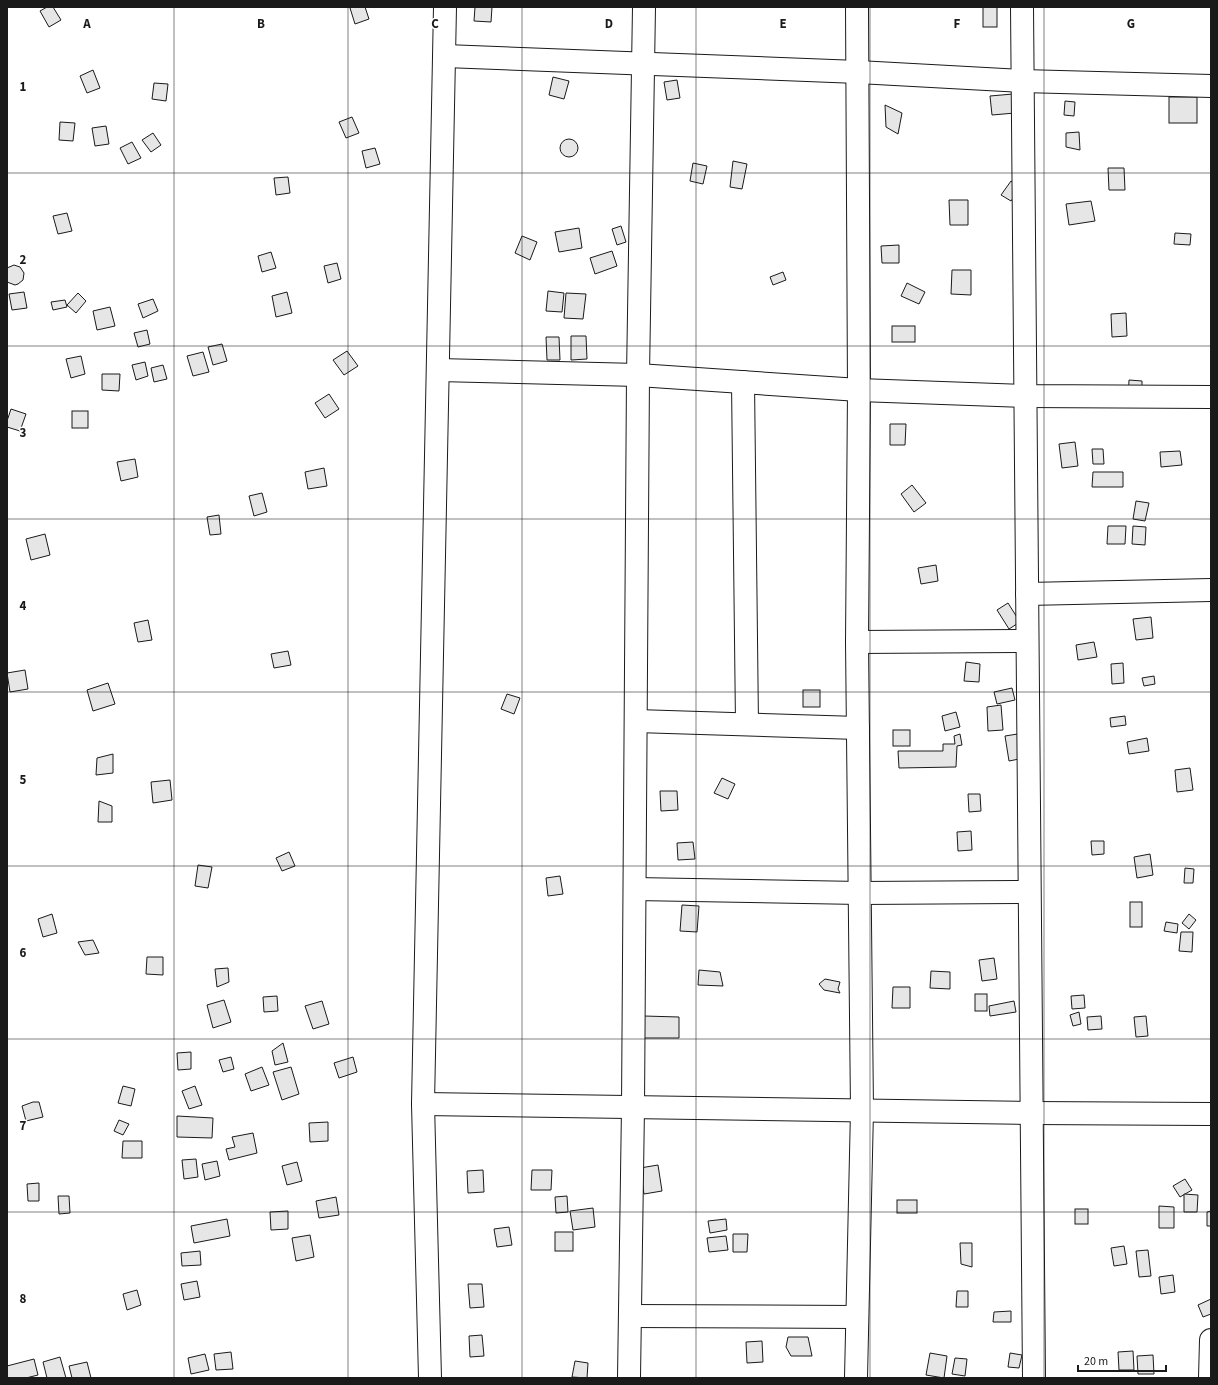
<svg xmlns="http://www.w3.org/2000/svg" width="1218" height="1385" font-family="'Source Sans 3',sans-serif">
  <style>
    .building { fill: #e6e6e6; stroke: #1a1a1a }
    .lines { fill: none; stroke-linecap: round; stroke-linejoin: round }
    .street-casing { stroke: #1a1a1a; stroke-width: 24 }
    .street { stroke: #fff; stroke-width: 22 }
    .grid { fill: none; stroke: #1a1a1a; stroke-width: 1; stroke-opacity: 0.55 }
    .grid-label { font-size: 13px; text-anchor: middle; font-weight: bold; fill: #1a1a1a; stroke: #fff; stroke-width: 3; stroke-linejoin: round; paint-order: stroke }
  </style>
  <rect width="100%" height="100%" fill="#fff"/>
  <g class="building">
    <polygon points="47,7 53,7 61,20 49,27 40,11"/>
    <polygon points="352,7 365,7 369,19 355,24 350,8"/>
    <polygon points="475,7 492,7 491,22 474,21"/>
    <rect x="983" y="7" width="14" height="20"/>
    <polygon points="93,70 100,88 87,93 80,76"/>
    <polygon points="553,77 569,81 564,99 549,95"/>
    <polygon points="677,80 680,98 667,100 664,82"/>
    <polygon points="154,83 168,84 166,101 152,99"/>
    <polygon points="1013,94 1015,113 992,115 990,96"/>
    <rect x="1169" y="97" width="28" height="26"/>
    <polygon points="1065,101 1075,102 1074,116 1064,115"/>
    <polygon points="885,105 902,113 898,134 886,127"/>
    <polygon points="352,117 359,133 346,138 339,122"/>
    <polygon points="60,122 75,123 73,141 59,140"/>
    <polygon points="106,126 109,144 95,146 92,128"/>
    <polygon points="1079,132 1080,150 1066,147 1066,133"/>
    <polygon points="153,133 161,145 151,152 142,140"/>
    <circle cx="569" cy="148" r="9"/>
    <polygon points="132,142 141,158 128,164 120,148"/>
    <polygon points="375,148 380,164 366,168 362,151"/>
    <polygon points="733,161 747,164 742,189 730,187"/>
    <polygon points="693,163 707,166 703,184 690,181"/>
    <polygon points="1108,168 1124,168 1125,190 1109,190"/>
    <polygon points="288,177 290,193 276,195 274,178"/>
    <polygon points="1011,181 1020,188 1011,201 1001,195"/>
    <polygon points="949,200 968,200 968,225 950,225"/>
    <polygon points="1091,201 1095,221 1069,225 1066,204"/>
    <polygon points="67,213 72,231 58,234 53,216"/>
    <polygon points="621,226 626,242 617,245 612,229"/>
    <polygon points="579,228 582,248 559,252 555,232"/>
    <polygon points="1175,233 1191,234 1190,245 1174,244"/>
    <polygon points="522,236 537,242 530,260 515,253"/>
    <polygon points="899,245 899,263 882,263 881,246"/>
    <polygon points="612,251 617,266 595,274 590,258"/>
    <polygon points="271,252 276,268 262,272 258,256"/>
    <polygon points="337,263 341,279 328,283 324,266"/>
    <polygon points="14,265 20,267 24,273 23,280 18,284 15,285 7,282 7,268"/>
    <polygon points="952,270 971,270 971,295 951,294"/>
    <polygon points="783,272 786,280 773,285 770,277"/>
    <polygon points="907,283 925,292 919,304 901,296"/>
    <polygon points="548,291 564,293 562,312 546,311"/>
    <polygon points="24,292 27,308 12,310 9,294"/>
    <polygon points="287,292 292,313 276,317 272,296"/>
    <polygon points="78,293 86,301 76,313 67,305"/>
    <polygon points="566,293 586,294 583,319 564,318"/>
    <polygon points="153,299 158,311 143,318 138,304"/>
    <polygon points="65,300 67,307 53,310 51,302"/>
    <polygon points="110,307 115,326 97,330 93,311"/>
    <polygon points="1126,313 1127,336 1112,337 1111,314"/>
    <rect x="892" y="326" width="23" height="16"/>
    <polygon points="147,330 150,344 138,347 134,333"/>
    <polygon points="571,336 586,336 587,359 571,360"/>
    <polygon points="546,337 559,337 560,360 547,360"/>
    <polygon points="222,344 227,361 213,365 208,347"/>
    <polygon points="347,351 358,366 344,375 333,360"/>
    <polygon points="203,352 209,372 193,376 187,356"/>
    <polygon points="81,356 85,374 71,378 66,359"/>
    <polygon points="145,362 148,376 136,380 132,365"/>
    <polygon points="163,365 167,379 154,382 151,368"/>
    <polygon points="102,374 120,374 119,391 102,390"/>
    <polygon points="1129,380 1142,381 1142,402 1128,402"/>
    <polygon points="329,394 339,409 325,418 315,403"/>
    <polygon points="11,409 26,414 20,431 7,427 7,421"/>
    <rect x="72" y="411" width="16" height="17"/>
    <polygon points="890,424 906,424 905,445 890,445"/>
    <polygon points="1075,442 1078,466 1062,468 1059,444"/>
    <polygon points="1092,449 1103,449 1104,464 1093,464"/>
    <polygon points="1180,451 1182,465 1161,467 1160,452"/>
    <polygon points="135,459 138,477 121,481 117,462"/>
    <polygon points="324,468 327,486 308,489 305,472"/>
    <polygon points="1093,472 1123,472 1123,487 1092,487"/>
    <polygon points="912,485 926,503 914,512 901,494"/>
    <polygon points="262,493 267,512 254,516 249,496"/>
    <polygon points="1136,501 1149,503 1145,521 1133,519"/>
    <polygon points="219,515 221,534 210,535 207,517"/>
    <polygon points="1108,526 1126,526 1125,544 1107,544"/>
    <polygon points="1133,526 1146,527 1145,545 1132,544"/>
    <polygon points="45,534 50,555 31,560 26,539"/>
    <polygon points="936,565 938,581 921,584 918,568"/>
    <polygon points="1008,603 1020,622 1009,629 997,610"/>
    <polygon points="1151,617 1153,638 1136,640 1133,619"/>
    <polygon points="148,620 152,640 138,642 134,623"/>
    <polygon points="1094,642 1097,657 1078,660 1076,645"/>
    <polygon points="288,651 291,665 274,668 271,654"/>
    <polygon points="966,662 980,664 979,682 964,681"/>
    <polygon points="1123,663 1124,683 1112,684 1111,664"/>
    <polygon points="25,670 28,689 10,692 7,673"/>
    <polygon points="1154,676 1155,684 1144,686 1142,678"/>
    <polygon points="108,683 115,704 93,711 87,690"/>
    <polygon points="1012,688 1015,700 997,704 994,692"/>
    <rect x="803" y="690" width="17" height="17"/>
    <polygon points="507,694 520,698 514,714 501,709"/>
    <polygon points="1001,705 1003,730 988,731 987,707"/>
    <polygon points="956,712 960,727 945,731 942,716"/>
    <polygon points="1125,716 1126,725 1111,727 1110,718"/>
    <rect x="893" y="730" width="17" height="16"/>
    <polygon points="1024,733 1029,757 1009,761 1005,736"/>
    <polygon points="960,734 962,745 957,746 956,767 899,768 898,751 943,751 943,744 955,744 954,736"/>
    <polygon points="1147,738 1149,751 1129,754 1127,742"/>
    <polygon points="113,754 113,773 96,775 97,758"/>
    <polygon points="1190,768 1193,790 1177,792 1175,770"/>
    <polygon points="722,778 735,784 728,799 714,793"/>
    <polygon points="170,780 172,800 153,803 151,782"/>
    <polygon points="660,791 677,791 678,810 661,811"/>
    <polygon points="968,794 980,794 981,811 969,812"/>
    <polygon points="99,801 112,806 112,822 98,822"/>
    <polygon points="971,831 972,850 958,851 957,832"/>
    <polygon points="1091,841 1104,841 1104,854 1092,855"/>
    <polygon points="693,842 695,859 678,860 677,843"/>
    <polygon points="289,852 295,866 282,871 276,858"/>
    <polygon points="1150,854 1153,875 1137,878 1134,857"/>
    <polygon points="198,865 212,867 208,888 195,886"/>
    <polygon points="1185,868 1194,869 1193,883 1184,883"/>
    <polygon points="560,876 563,894 548,896 546,878"/>
    <rect x="1130" y="902" width="12" height="25"/>
    <polygon points="682,905 699,906 697,932 680,931"/>
    <polygon points="52,914 57,933 43,937 38,919"/>
    <polygon points="1189,914 1196,920 1189,929 1182,923"/>
    <polygon points="1166,922 1178,924 1177,933 1164,931"/>
    <polygon points="1181,932 1193,932 1192,952 1179,951"/>
    <polygon points="93,940 99,953 85,955 78,942"/>
    <polygon points="147,957 163,957 163,975 146,974"/>
    <polygon points="994,958 997,979 982,981 979,960"/>
    <polygon points="228,968 229,982 217,987 215,969"/>
    <polygon points="699,970 720,972 723,986 698,985"/>
    <polygon points="931,971 950,972 950,989 930,988"/>
    <polygon points="825,979 840,982 838,989 840,993 824,990 819,984"/>
    <polygon points="893,987 910,987 910,1008 892,1008"/>
    <rect x="975" y="994" width="12" height="17"/>
    <polygon points="1084,995 1085,1008 1072,1009 1071,996"/>
    <polygon points="277,996 278,1011 264,1012 263,997"/>
    <polygon points="224,1000 231,1022 213,1028 207,1005"/>
    <polygon points="322,1001 329,1024 313,1029 305,1006"/>
    <polygon points="1014,1001 1016,1012 990,1016 989,1006"/>
    <polygon points="1079,1012 1081,1024 1073,1026 1070,1015"/>
    <polygon points="644,1016 679,1017 679,1038 644,1038"/>
    <polygon points="1101,1016 1102,1029 1088,1030 1087,1017"/>
    <polygon points="1146,1016 1148,1036 1136,1037 1134,1017"/>
    <polygon points="283,1043 288,1062 275,1065 272,1051"/>
    <polygon points="191,1052 191,1069 178,1070 177,1053"/>
    <polygon points="231,1057 234,1069 223,1072 219,1060"/>
    <polygon points="353,1057 357,1072 339,1078 334,1063"/>
    <polygon points="262,1067 269,1085 251,1091 245,1074"/>
    <polygon points="291,1067 299,1094 282,1100 273,1072"/>
    <polygon points="123,1086 135,1089 131,1106 118,1103"/>
    <polygon points="195,1086 202,1105 189,1109 182,1091"/>
    <polygon points="33,1102 39,1102 43,1117 26,1121 22,1106"/>
    <polygon points="177,1116 213,1118 212,1138 177,1137"/>
    <polygon points="119,1120 129,1124 123,1135 114,1131"/>
    <polygon points="328,1122 328,1141 310,1142 309,1123"/>
    <polygon points="253,1133 257,1153 229,1160 226,1149 235,1147 232,1137"/>
    <polygon points="123,1141 142,1141 142,1158 122,1158"/>
    <polygon points="196,1159 198,1177 184,1179 182,1160"/>
    <polygon points="217,1161 220,1176 205,1180 202,1164"/>
    <polygon points="297,1162 302,1181 287,1185 282,1166"/>
    <polygon points="658,1165 662,1191 644,1194 640,1168"/>
    <polygon points="483,1170 484,1192 468,1193 467,1171"/>
    <polygon points="532,1170 552,1170 551,1190 531,1190"/>
    <polygon points="1185,1179 1192,1190 1180,1197 1173,1186"/>
    <polygon points="39,1183 39,1201 28,1201 27,1184"/>
    <polygon points="1184,1194 1198,1195 1197,1212 1184,1212"/>
    <polygon points="58,1196 69,1196 70,1213 59,1214"/>
    <polygon points="567,1196 568,1212 556,1213 555,1197"/>
    <polygon points="336,1197 339,1215 319,1218 316,1201"/>
    <rect x="897" y="1200" width="20" height="13"/>
    <polygon points="1159,1206 1174,1207 1174,1228 1159,1228"/>
    <polygon points="593,1208 595,1227 573,1230 570,1211"/>
    <rect x="1075" y="1209" width="13" height="15"/>
    <polygon points="288,1211 288,1229 271,1230 270,1212"/>
    <polygon points="1211,1211 1211,1226 1207,1226 1207,1212"/>
    <polygon points="227,1219 230,1236 194,1243 191,1226"/>
    <polygon points="726,1219 727,1230 710,1233 708,1221"/>
    <polygon points="509,1227 512,1245 497,1247 494,1229"/>
    <rect x="555" y="1232" width="18" height="19"/>
    <polygon points="733,1234 748,1234 747,1252 733,1252"/>
    <polygon points="310,1235 314,1257 296,1261 292,1238"/>
    <polygon points="726,1236 728,1250 709,1252 707,1238"/>
    <polygon points="960,1243 972,1243 972,1267 961,1264"/>
    <polygon points="1124,1246 1127,1264 1114,1266 1111,1248"/>
    <polygon points="1148,1250 1151,1276 1139,1277 1136,1251"/>
    <polygon points="200,1251 201,1265 182,1266 181,1253"/>
    <polygon points="1173,1275 1175,1292 1161,1294 1159,1277"/>
    <polygon points="197,1281 200,1297 184,1300 181,1284"/>
    <polygon points="468,1284 482,1284 484,1307 470,1308"/>
    <polygon points="137,1290 141,1305 127,1310 123,1294"/>
    <polygon points="957,1291 968,1291 968,1307 956,1307"/>
    <polygon points="1211,1299 1211,1314 1203,1317 1198,1305"/>
    <polygon points="1011,1311 1011,1322 993,1322 994,1312"/>
    <polygon points="482,1335 484,1356 470,1357 469,1336"/>
    <polygon points="788,1337 808,1337 812,1356 791,1356 786,1347"/>
    <polygon points="762,1341 763,1362 747,1363 746,1342"/>
    <polygon points="1133,1351 1134,1370 1119,1370 1118,1352"/>
    <polygon points="231,1352 233,1369 216,1370 214,1354"/>
    <polygon points="930,1353 947,1356 944,1378 926,1375"/>
    <polygon points="1010,1353 1022,1355 1019,1368 1008,1367"/>
    <polygon points="205,1354 209,1370 191,1374 188,1358"/>
    <polygon points="1153,1355 1154,1374 1138,1374 1137,1356"/>
    <polygon points="60,1357 66,1378 47,1378 43,1362"/>
    <polygon points="955,1358 967,1359 965,1376 952,1374"/>
    <polygon points="34,1359 38,1375 26,1378 7,1378 7,1366"/>
    <polygon points="575,1361 588,1363 587,1378 572,1377"/>
    <polygon points="87,1362 91,1378 72,1378 69,1366"/>
  </g>
  <g class="lines">
    <g class="street-casing">
      <g id="street">
        <polyline points="1022,7 1034,1378"/>
        <polyline points="445,56 858,72 1022,81 1211,86"/>
        <polyline points="438,370 638,375 859,390 1025,396 1211,397"/>
        <polyline points="743,382 747,724"/>
        <polyline points="1027,594 1211,590"/>
        <polyline points="857,642 1027,641"/>
        <polyline points="636,721 858,728"/>
        <polyline points="635,889 860,893 1029,892"/>
        <polyline points="423,1104 1031,1113 1211,1114"/>
        <polyline points="630,1316 857,1317"/>
        <polyline points="430,1378 423,1104 445,7"/>
        <polyline points="629,1378 633,1107 638,375 644,7"/>
        <polyline points="856,1378 862,1110 857,642 859,390 857,7"/>
        <polyline points="1210,1378 1211,1340"/>
      </g>
    </g>
    <use href="#street" class="street"/>
  </g>
  <path class="grid" d="M174,7V1378M348,7V1378M522,7V1378M696,7V1378M870,7V1378M1044,7V1378M7,173H1211M7,346H1211M7,519H1211M7,692H1211M7,866H1211M7,1039H1211M7,1212H1211"/>
  <g class="grid-label">
    <text x="87" y="28">A</text>
    <text x="261" y="28">B</text>
    <text x="435" y="28">C</text>
    <text x="609" y="28">D</text>
    <text x="783" y="28">E</text>
    <text x="957" y="28">F</text>
    <text x="1131" y="28">G</text>
    <text x="23" y="91">1</text>
    <text x="23" y="264">2</text>
    <text x="23" y="437">3</text>
    <text x="23" y="610">4</text>
    <text x="23" y="784">5</text>
    <text x="23" y="957">6</text>
    <text x="23" y="1130">7</text>
    <text x="23" y="1303">8</text>
  </g>
  <rect width="1218" height="1385" fill="none" stroke="#1a1a1a" stroke-width="16"/>
  <path d="M1078 1365v6h88v-6" fill="none" stroke="#1a1a1a" stroke-width="2"/>
  <text x="1084" y="1365" font-size="12" fill="#1a1a1a" stroke="#ffffff" stroke-width="3" paint-order="stroke">20 m</text>
</svg>
